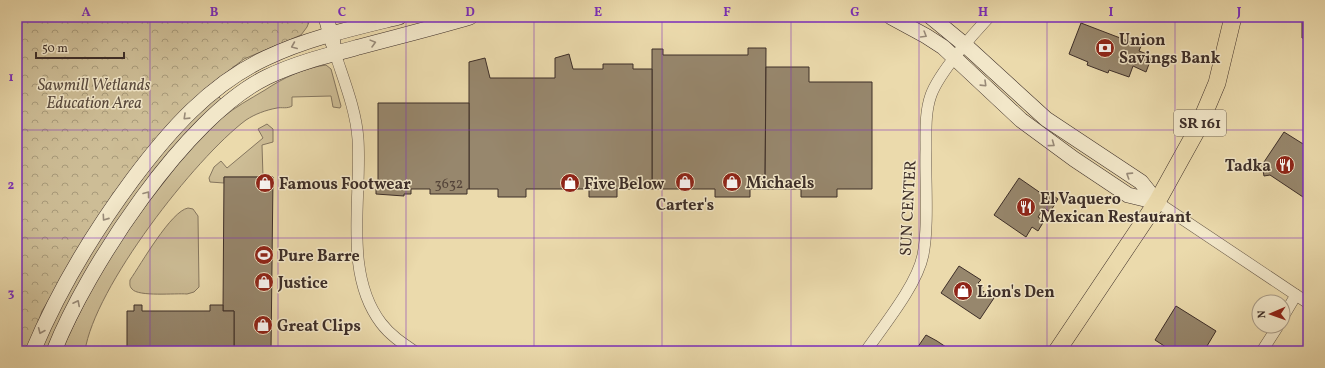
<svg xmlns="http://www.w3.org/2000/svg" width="1325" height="368" font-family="Vollkorn,serif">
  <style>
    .grass { fill: #cdbd96; stroke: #85765f }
    .park { fill: url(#park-crowns); stroke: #85765f }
    .building { fill: #97876d; stroke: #3d2e28 }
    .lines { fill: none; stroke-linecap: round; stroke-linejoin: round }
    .street-casing { stroke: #685949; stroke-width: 12 }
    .secondary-casing { stroke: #3d2e28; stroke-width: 16 }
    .primary-casing { stroke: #3d2e28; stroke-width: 18 }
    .street { stroke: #f2e7c9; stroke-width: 11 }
    .secondary { stroke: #f2e7c9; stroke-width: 15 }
    .primary { stroke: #ebdaac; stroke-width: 17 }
    .oneway { stroke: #988a78 }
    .grid { fill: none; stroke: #7b2cbf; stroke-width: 1; stroke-opacity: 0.55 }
    .labels { text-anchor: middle; stroke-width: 3; stroke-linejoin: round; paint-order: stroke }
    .number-label { font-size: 14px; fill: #544439 }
    .shield { fill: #f2e7c9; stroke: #736658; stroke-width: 1 }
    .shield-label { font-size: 15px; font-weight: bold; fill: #3d2e28 }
    .poi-label { font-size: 16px; font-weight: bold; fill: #3d2e28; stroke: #f2e7c9; text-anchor: start }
    .park-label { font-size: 16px; font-style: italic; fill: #5a4b3e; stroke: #f2e7c9 }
    .street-label { font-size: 16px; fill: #3d2e28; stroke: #f2e7c9 }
    .neatline { fill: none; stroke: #7b2cbf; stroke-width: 1.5 }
    .grid-label { font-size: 13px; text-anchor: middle; font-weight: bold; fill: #7b2cbf }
  </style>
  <defs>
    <pattern id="park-crowns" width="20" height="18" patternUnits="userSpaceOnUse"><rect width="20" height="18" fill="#cdbd96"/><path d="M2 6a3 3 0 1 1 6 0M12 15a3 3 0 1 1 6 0" fill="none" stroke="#a89a7a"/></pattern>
  </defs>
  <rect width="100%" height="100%" fill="#ebdaac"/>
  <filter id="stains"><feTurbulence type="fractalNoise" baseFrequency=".005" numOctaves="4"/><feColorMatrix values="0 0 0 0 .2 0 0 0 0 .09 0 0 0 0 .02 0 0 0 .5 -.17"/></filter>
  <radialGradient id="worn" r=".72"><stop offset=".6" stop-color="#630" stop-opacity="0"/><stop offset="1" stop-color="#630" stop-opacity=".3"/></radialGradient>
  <g class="grass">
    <path d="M326,65L331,69L341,106L340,108L333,107L331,96L292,97V106C287,109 282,107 277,108C266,110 255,114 246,120C195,158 94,288 85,351H62C88,290 123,233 165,181C182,158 200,137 222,118C235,107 250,99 265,90C283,78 304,68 326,65Z"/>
    <polygon points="218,96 221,99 187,134 48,351 40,351 63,300 102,233 171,140"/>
    <polygon points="267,124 273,129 273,142 262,145 263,177 224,177 224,183 210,182 209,178 214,167 221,161 227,168 263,138 258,129"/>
    <path d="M188,208L193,209L198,216L199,287L194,292L187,294C176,293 138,297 132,289C129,286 130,283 130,280C141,264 171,211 188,208Z"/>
  </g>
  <polygon class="park" points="17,17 311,17 307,27 301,35 244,59 214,82 114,194 42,311 28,351 17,351"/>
  <g class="building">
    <polygon points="1302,17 1308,17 1308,39 1302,38"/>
    <polygon points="1081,23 1141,46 1139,51 1152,56 1146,72 1133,66 1129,77 1109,70 1108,73 1087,65 1088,62 1069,54"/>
    <polygon points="748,48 766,48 765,189 750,189 750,197 715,197 715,189 652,189 652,49 663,49 663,55 748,55"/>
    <polygon points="569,54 573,69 603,69 603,64 633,64 633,69 652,69 652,189 617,189 617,197 589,197 589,189 526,189 526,197 498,197 498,189 469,189 469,62 485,58 490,78 555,78 555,58"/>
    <polygon points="766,67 809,67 809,82 872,82 872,189 837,189 837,197 801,197 801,189 765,189"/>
    <polygon points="378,103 469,103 469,189 467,189 467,194 430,194 430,189 411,189 411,194 404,194 404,196 376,194 376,189 378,189"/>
    <polygon points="1284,132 1308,147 1308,189 1303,197 1270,175 1264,176 1262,165"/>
    <polygon points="224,177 273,177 271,351 234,351 234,311 223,311"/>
    <polygon points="1019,178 1045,196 1048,192 1058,199 1050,212 1044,208 1038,217 1044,221 1038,231 1032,227 1026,237 994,215"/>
    <polygon points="959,266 981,280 978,283 983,287 981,290 994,298 980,319 941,293"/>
    <polygon points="134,305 142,305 142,311 210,311 210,305 223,305 223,311 234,311 234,351 127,351 127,311 134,311"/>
    <polygon points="1176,306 1216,331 1204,351 1172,351 1155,340"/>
    <polygon points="926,335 937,341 952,351 915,351"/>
  </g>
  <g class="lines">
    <g class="street-casing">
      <g id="street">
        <path d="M335,53C344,81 356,110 358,139C362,198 343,273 381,323C390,335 402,343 414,351"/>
        <polyline points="1157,202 1308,303"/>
        <polyline points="1283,317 1296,295"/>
        <path d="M866,351C884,325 917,285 923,255C929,224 925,180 926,149C926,130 925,112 931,95C939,73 973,34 989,17"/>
        <polyline points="1262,351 1278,326"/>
      </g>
    </g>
    <g class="secondary-casing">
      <g id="secondary">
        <polyline points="326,17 333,43"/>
        <polyline points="891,17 926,36 943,47 1021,120 1074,159 1128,195 1157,202"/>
        <polyline points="931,17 965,45 1046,119 1141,182 1157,202"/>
        <path d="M33,351C59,289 93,233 133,179C169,131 210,84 266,58C308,38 354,28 399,17"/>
        <path d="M54,351C87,268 185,117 267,77C296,63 328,55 359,47C396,37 433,28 470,17"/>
      </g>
    </g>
    <g class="primary-casing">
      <polyline id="primary" points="1057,351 1157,202 1198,128 1217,83 1233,17"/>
    </g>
    <use href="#street" class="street"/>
    <use href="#secondary" class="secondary"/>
    <use href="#primary" class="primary"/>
  </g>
  <defs><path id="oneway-chevron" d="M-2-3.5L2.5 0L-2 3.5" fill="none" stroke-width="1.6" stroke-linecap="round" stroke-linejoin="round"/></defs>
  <g class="oneway">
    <use href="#oneway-chevron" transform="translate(924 35) rotate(31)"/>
    <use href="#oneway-chevron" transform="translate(373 43) rotate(-15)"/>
    <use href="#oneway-chevron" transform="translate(294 46) rotate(157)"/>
    <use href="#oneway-chevron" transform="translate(984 84) rotate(44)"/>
    <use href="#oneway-chevron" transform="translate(186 117) rotate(136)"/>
    <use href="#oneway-chevron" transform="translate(1052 144) rotate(36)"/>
    <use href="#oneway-chevron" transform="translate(1129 175) rotate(-147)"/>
    <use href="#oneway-chevron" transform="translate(147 194) rotate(-53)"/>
    <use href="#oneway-chevron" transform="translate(105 218) rotate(125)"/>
    <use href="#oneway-chevron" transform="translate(77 303) rotate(-63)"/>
    <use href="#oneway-chevron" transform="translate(41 331) rotate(113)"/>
  </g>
  <path class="grid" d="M150,17V351M278,17V351M406,17V351M534,17V351M662,17V351M791,17V351M919,17V351M1047,17V351M1175,17V351M17,130H1308M17,238H1308"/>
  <defs>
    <g id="bank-disc" transform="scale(1)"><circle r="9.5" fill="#8f2418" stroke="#f2e7c9"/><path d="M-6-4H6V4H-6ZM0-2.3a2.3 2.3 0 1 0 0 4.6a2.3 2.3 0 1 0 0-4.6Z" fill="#fff"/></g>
    <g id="restaurant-disc" transform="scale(1)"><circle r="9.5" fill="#8f2418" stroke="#f2e7c9"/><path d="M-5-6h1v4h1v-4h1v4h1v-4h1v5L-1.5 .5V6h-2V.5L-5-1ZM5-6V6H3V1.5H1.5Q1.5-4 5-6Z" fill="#fff"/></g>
    <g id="shop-disc" transform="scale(1)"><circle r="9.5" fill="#8f2418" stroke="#f2e7c9"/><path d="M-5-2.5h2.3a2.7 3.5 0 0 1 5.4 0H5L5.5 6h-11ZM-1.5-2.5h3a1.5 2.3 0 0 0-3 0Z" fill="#fff"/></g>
    <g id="stadium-disc" transform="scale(1)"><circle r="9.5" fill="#8f2418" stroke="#f2e7c9"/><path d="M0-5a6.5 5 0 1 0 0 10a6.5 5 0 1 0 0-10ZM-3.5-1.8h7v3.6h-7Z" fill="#fff"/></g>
  </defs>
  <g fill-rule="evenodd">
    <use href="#bank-disc" x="1105" y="48"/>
    <use href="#restaurant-disc" x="1285" y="165"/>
    <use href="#shop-disc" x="685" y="182"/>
    <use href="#shop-disc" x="732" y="182"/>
    <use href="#shop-disc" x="265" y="183"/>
    <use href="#shop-disc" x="570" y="183"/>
    <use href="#restaurant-disc" x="1026" y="207"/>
    <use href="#stadium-disc" x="264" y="255"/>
    <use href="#shop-disc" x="264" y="282"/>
    <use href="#shop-disc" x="963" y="291"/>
    <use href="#shop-disc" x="263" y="325"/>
  </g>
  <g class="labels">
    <g class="number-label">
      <text x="449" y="188">3632</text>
    </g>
    <rect class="shield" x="1174" y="110" width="52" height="26" rx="3"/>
    <g class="shield-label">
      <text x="1200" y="128">SR 161</text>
    </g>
    <g class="poi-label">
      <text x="1119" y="45">Union<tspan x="1119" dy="18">Savings Bank</tspan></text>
      <text x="1271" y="171" text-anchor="end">Tadka</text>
      <text x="746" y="188">Michaels</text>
      <text x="279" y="189">Famous Footwear</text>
      <text x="584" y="189">Five Below</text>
      <text x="1040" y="204">El Vaquero<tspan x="1040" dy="18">Mexican Restaurant</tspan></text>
      <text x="685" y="210" text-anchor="middle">Carter's</text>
      <text x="278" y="261">Pure Barre</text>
      <text x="278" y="288">Justice</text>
      <text x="977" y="297">Lion's Den</text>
      <text x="277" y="331">Great Clips</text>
    </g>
    <g class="park-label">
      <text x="94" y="90">Sawmill Wetlands<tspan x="94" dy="18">Education Area</tspan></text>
    </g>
    <g class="street-label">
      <text transform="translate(907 208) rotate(-87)" y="6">SUN CENTER</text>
    </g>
  </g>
  <rect width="1325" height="368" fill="none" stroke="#ebdaac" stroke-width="44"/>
  <g transform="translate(1271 314) rotate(268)"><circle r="19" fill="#f2e7c9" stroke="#aa9d89"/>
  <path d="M0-3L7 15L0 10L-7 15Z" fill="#8f2418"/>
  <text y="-6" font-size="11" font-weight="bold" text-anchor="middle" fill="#3d2e28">N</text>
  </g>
  <path d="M36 52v6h88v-6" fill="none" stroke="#3d2e28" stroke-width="2"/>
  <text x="42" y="52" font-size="12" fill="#3d2e28" stroke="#f2e7c9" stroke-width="3" paint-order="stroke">50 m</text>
  <rect x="22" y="22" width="1281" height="324" class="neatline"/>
  <g class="grid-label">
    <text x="86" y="16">A</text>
    <text x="214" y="16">B</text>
    <text x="342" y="16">C</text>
    <text x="470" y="16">D</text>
    <text x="598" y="16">E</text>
    <text x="727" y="16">F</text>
    <text x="855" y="16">G</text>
    <text x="983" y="16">H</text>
    <text x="1111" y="16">I</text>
    <text x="1239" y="16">J</text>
    <text x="11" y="81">1</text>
    <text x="11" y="189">2</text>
    <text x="11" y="297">3</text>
  </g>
  <rect width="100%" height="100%" filter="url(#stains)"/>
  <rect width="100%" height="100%" fill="url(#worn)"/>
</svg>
